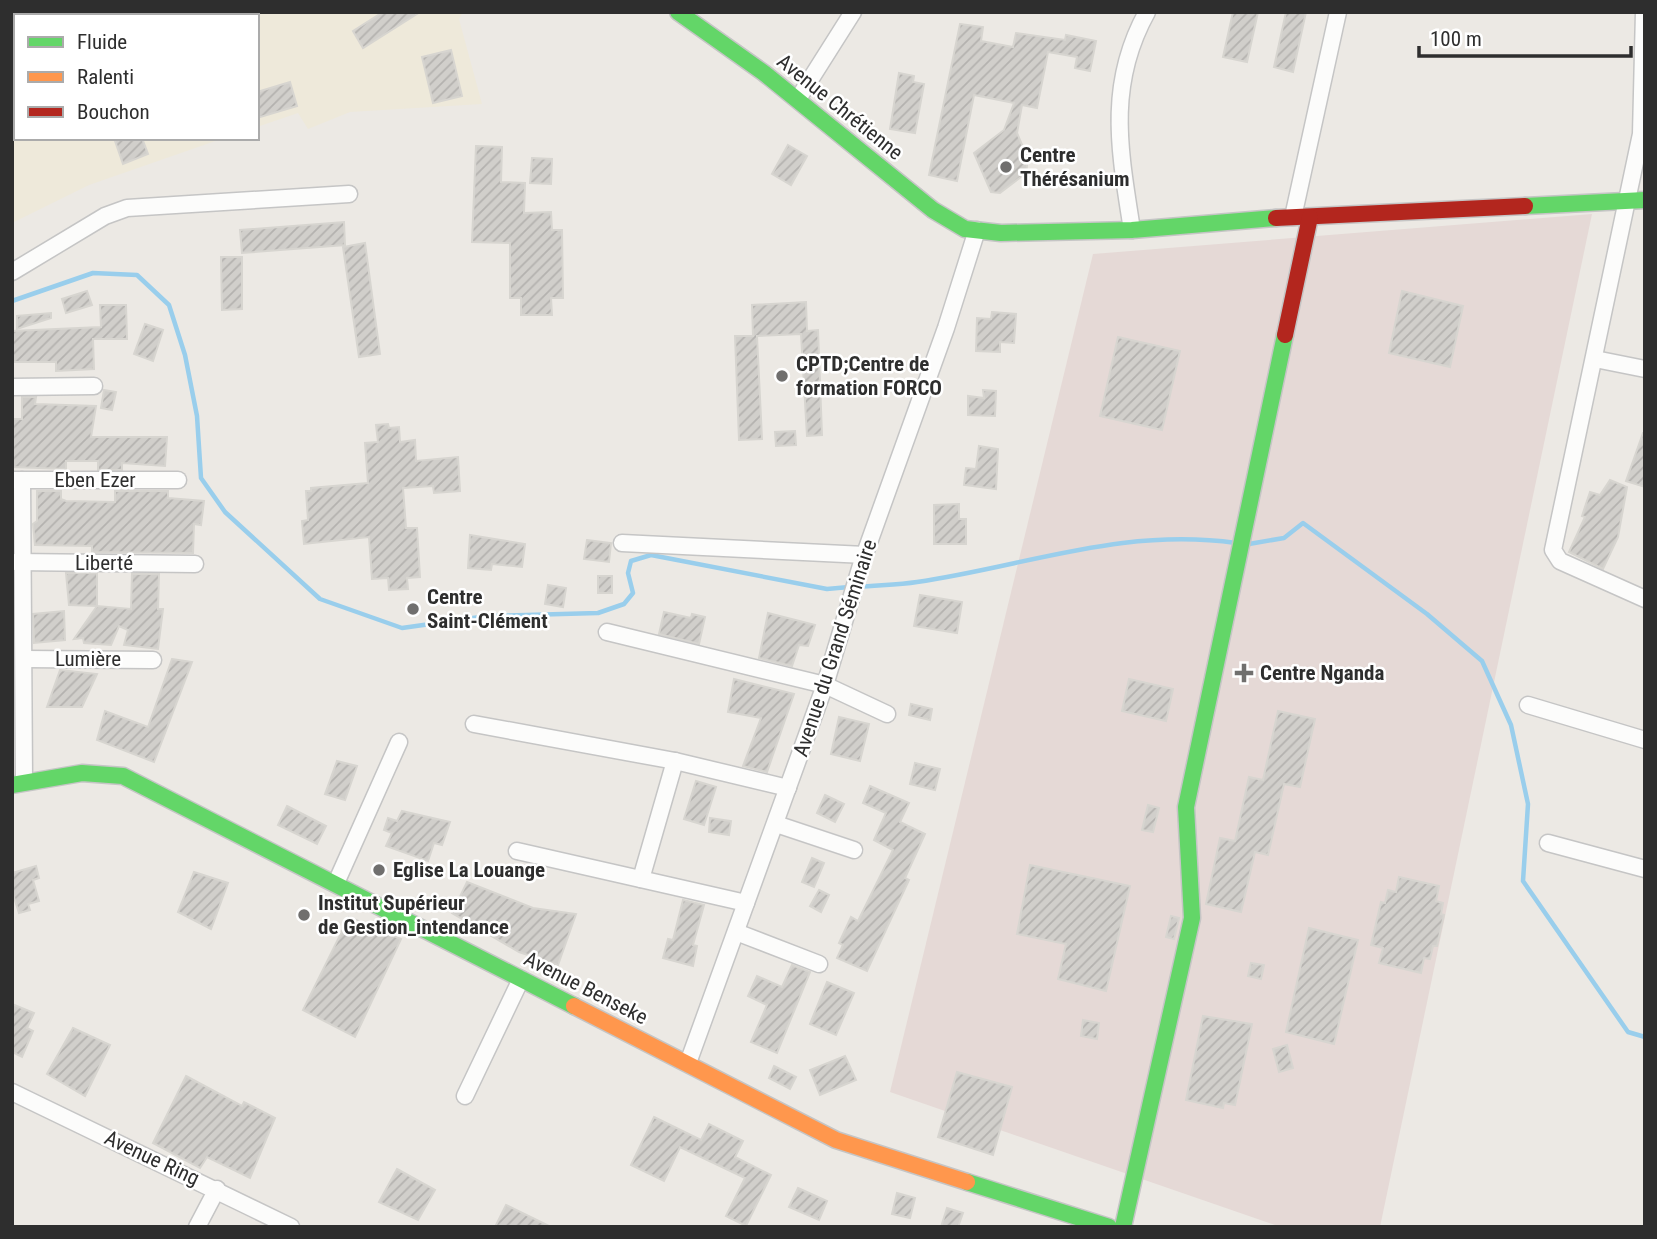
<svg xmlns="http://www.w3.org/2000/svg" width="1657" height="1239" font-family="'Roboto Condensed',sans-serif">
  <style>
    .education { fill: #eee9da }
    .medical { fill: #e5d9d6 }
    .lines { fill: none; stroke-linecap: round; stroke-linejoin: round }
    .stream { stroke: #99ceec; stroke-width: 4.5 }
    .building { fill: url(#building-hatch); stroke: #d7d5d0; stroke-width: 2 }
    .street-casing { stroke: #c5c5c5; stroke-width: 19 }
    .fast-casing { stroke: #c5c5c5; stroke-width: 19 }
    .slow-casing { stroke: #c5c5c5; stroke-width: 19 }
    .jam-casing { stroke: #c5c5c5; stroke-width: 19 }
    .street { stroke: #fcfcfb; stroke-width: 16 }
    .fast { stroke: #63d668; stroke-width: 16 }
    .slow { stroke: #ff974d; stroke-width: 16 }
    .jam { stroke: #b3261e; stroke-width: 16 }
    .poi-dot { fill: #706f6e; stroke: #fff; stroke-width: 2.5 }
    .labels { text-anchor: middle; stroke-width: 5; stroke-linejoin: round; paint-order: stroke }
    .street-label { font-size: 21px; fill: #2e2e2e; stroke: #fff }
    .poi-label { font-size: 21px; font-weight: bold; fill: #2e2e2e; stroke: #fff; text-anchor: start }
  </style>
  <defs>
    <pattern id="building-hatch" width="6" height="6" patternUnits="userSpaceOnUse" patternTransform="scale(1.75)"><rect width="6" height="6" fill="#d1cfcb"/><path d="M-1 1l2-2M0 6l6-6M5 7l2-2" fill="none" stroke="#b4b2af"/></pattern>
  </defs>
  <rect width="100%" height="100%" fill="#ece9e4"/>
  <polygon class="education" points="12,12 463,12 459,19 482,104 350,112 308,129 298,113 257,127 257,16 16,16 16,138 224,138 89,185 12,223"/>
  <polygon class="medical" points="1592,214 1380,1227 1281,1227 890,1092 1093,254"/>
  <g class="lines">
    <g class="stream">
      <polyline points="12,301 93,273 137,275 169,305 185,355 197,416 201,478 225,512 320,599 402,628 487,616 598,613 624,604 633,593 628,573 631,561 651,555 827,589 849,587"/>
      <polyline points="1249,544 1284,538 1303,523 1427,614 1482,661 1511,725 1528,804 1523,881 1628,1032 1645,1037"/>
      <path d="M858,587C877,585 898,585 917,582C1026,566 1123,527 1236,543"/>
    </g>
  </g>
  <g class="building">
    <polygon points="383,12 420,12 363,48 353,31"/>
    <polygon points="1233,12 1258,12 1247,62 1223,57"/>
    <polygon points="1286,12 1306,12 1293,72 1274,67"/>
    <polygon points="960,24 983,27 981,41 1013,47 1016,33 1065,40 1066,35 1096,41 1090,71 1075,68 1077,57 1048,52 1037,108 1022,105 1017,133 1028,159 1026,173 1000,193 991,192 974,153 1004,130 1014,103 974,95 957,181 929,175"/>
    <polygon points="451,50 462,96 433,103 422,57"/>
    <polygon points="899,73 914,76 913,82 924,84 915,133 890,129"/>
    <polygon points="290,82 297,106 257,118 257,92"/>
    <polygon points="114,138 142,138 148,154 123,164"/>
    <polygon points="788,145 807,156 791,185 772,174"/>
    <polygon points="476,146 502,147 501,182 525,183 524,213 551,212 552,230 562,230 563,298 551,298 552,315 521,315 521,298 510,298 510,243 472,242"/>
    <polygon points="532,158 552,159 551,184 530,183"/>
    <polygon points="344,222 345,245 242,253 240,230"/>
    <polygon points="365,243 380,354 359,357 343,247"/>
    <polygon points="221,257 242,257 242,309 222,310"/>
    <polygon points="87,291 92,305 66,313 62,299"/>
    <polygon points="1402,291 1463,306 1450,367 1389,353"/>
    <polygon points="806,302 807,331 818,330 822,435 807,436 801,334 757,336 762,439 739,440 735,336 753,336 752,305"/>
    <polygon points="100,305 126,305 127,339 93,339 94,369 56,371 56,362 12,362 12,331 101,327"/>
    <polygon points="992,312 1016,314 1014,343 1000,342 1000,352 976,351 977,318 991,319"/>
    <polygon points="51,313 51,318 17,329 17,316"/>
    <polygon points="145,324 163,330 153,361 134,354"/>
    <polygon points="1118,337 1180,351 1162,430 1100,416"/>
    <polygon points="104,390 116,392 112,410 101,408"/>
    <polygon points="983,390 996,391 995,416 968,415 968,396 984,398"/>
    <polygon points="22,397 36,397 35,404 96,406 91,437 167,437 165,466 122,463 122,470 98,470 98,461 66,461 66,469 12,467 12,419 22,419"/>
    <polygon points="388,424 389,428 399,427 400,442 415,440 416,461 458,457 460,491 434,493 433,486 403,488 406,528 417,528 420,577 407,578 408,589 389,590 388,578 372,579 369,537 304,544 302,521 308,520 306,491 311,491 311,488 368,483 365,443 378,442 376,425"/>
    <polygon points="795,431 796,445 776,446 775,432"/>
    <polygon points="1643,433 1645,433 1645,487 1626,481"/>
    <polygon points="979,446 998,449 996,489 964,485 966,468 976,469"/>
    <polygon points="1610,480 1627,487 1618,537 1603,569 1569,552 1585,517 1582,516 1590,492 1600,495"/>
    <polygon points="37,491 61,491 61,499 66,501 115,502 115,491 168,491 168,498 204,501 201,525 194,524 193,553 92,552 92,546 35,545 33,524 37,521"/>
    <polygon points="959,504 959,519 966,519 966,544 934,544 934,505"/>
    <polygon points="470,535 525,544 522,567 492,564 491,570 468,568"/>
    <polygon points="587,540 611,543 609,562 584,559"/>
    <polygon points="66,573 97,573 97,606 69,605"/>
    <polygon points="132,574 159,574 158,609 163,609 158,649 124,645 128,630 119,626 111,645 84,643 83,638 74,639 97,606 131,609"/>
    <rect x="598" y="576" width="14" height="17"/>
    <polygon points="548,585 566,588 563,607 545,604"/>
    <polygon points="920,595 962,602 957,633 914,626"/>
    <polygon points="64,611 65,640 34,643 33,614"/>
    <polygon points="664,612 691,618 692,614 705,617 699,644 659,634"/>
    <polygon points="768,613 815,625 808,646 799,645 792,666 759,658"/>
    <polygon points="172,659 192,662 154,762 97,740 105,711 148,727"/>
    <polygon points="60,670 97,674 82,707 47,707"/>
    <polygon points="734,679 794,694 767,772 743,766 761,718 728,712"/>
    <polygon points="1129,679 1173,689 1166,721 1122,711"/>
    <polygon points="911,704 932,709 930,720 909,715"/>
    <polygon points="1278,711 1315,719 1300,787 1284,784 1268,855 1255,852 1241,912 1206,904 1220,838 1235,841 1249,777 1263,780"/>
    <polygon points="839,717 869,724 860,761 831,754"/>
    <polygon points="337,761 357,766 345,800 325,794"/>
    <polygon points="915,763 940,769 935,790 910,784"/>
    <polygon points="696,781 716,787 704,825 684,819"/>
    <polygon points="870,786 909,803 900,822 925,834 905,878 909,880 867,971 837,958 843,945 839,943 851,917 858,921 893,850 874,840 886,813 863,803"/>
    <polygon points="825,795 844,804 835,822 817,813"/>
    <polygon points="1148,805 1159,808 1153,832 1142,830"/>
    <polygon points="287,806 326,826 317,844 278,825"/>
    <polygon points="402,811 450,822 442,845 434,843 428,861 386,846 392,833 384,830 388,818 397,821"/>
    <polygon points="710,818 731,821 729,835 709,832"/>
    <polygon points="812,858 824,863 814,887 802,882"/>
    <polygon points="1030,865 1130,886 1106,991 1058,979 1066,944 1017,934"/>
    <polygon points="36,866 39,878 33,880 39,901 28,904 30,910 19,913 12,891 12,873"/>
    <polygon points="194,872 228,883 211,929 178,912"/>
    <polygon points="1399,877 1439,886 1436,901 1443,903 1441,914 1444,915 1437,946 1433,946 1430,959 1424,958 1421,973 1379,963 1383,948 1371,945 1381,902 1385,903 1388,890 1396,892"/>
    <polygon points="467,882 533,908 576,914 558,965 519,952 452,913"/>
    <polygon points="819,890 829,895 821,912 810,906"/>
    <polygon points="683,900 704,905 693,945 697,946 693,966 663,958 668,939 673,940"/>
    <polygon points="1171,916 1179,918 1174,939 1166,937"/>
    <polygon points="349,917 401,939 355,1037 303,1010"/>
    <polygon points="1309,928 1358,940 1334,1044 1286,1032"/>
    <polygon points="1251,963 1264,965 1261,979 1248,976"/>
    <polygon points="792,965 810,972 777,1053 751,1042 767,1005 748,996 757,976 782,987"/>
    <polygon points="827,982 854,993 836,1035 810,1024"/>
    <polygon points="12,1004 34,1013 27,1028 33,1031 22,1057 12,1052"/>
    <polygon points="1203,1016 1252,1024 1235,1105 1224,1103 1223,1108 1186,1100"/>
    <polygon points="1083,1020 1099,1023 1097,1039 1081,1036"/>
    <polygon points="73,1028 110,1045 85,1096 47,1074"/>
    <polygon points="1287,1045 1293,1068 1279,1072 1273,1049"/>
    <polygon points="845,1056 856,1080 820,1095 810,1070"/>
    <polygon points="774,1066 796,1077 790,1089 769,1078"/>
    <polygon points="957,1072 1012,1087 993,1155 938,1137"/>
    <polygon points="186,1076 242,1106 244,1102 275,1118 250,1178 207,1157 200,1168 153,1143"/>
    <polygon points="654,1117 701,1140 709,1124 743,1141 735,1157 771,1175 746,1226 726,1216 745,1178 680,1147 664,1181 631,1165"/>
    <polygon points="397,1169 435,1190 418,1220 379,1202"/>
    <polygon points="798,1188 827,1201 819,1220 789,1207"/>
    <polygon points="897,1193 915,1198 910,1218 892,1214"/>
    <polygon points="506,1205 551,1227 495,1227"/>
    <polygon points="947,1208 963,1213 958,1227 941,1227"/>
  </g>
  <g class="lines">
    <g class="street-casing">
      <g id="street">
        <polyline points="1644,12 1641,134 1553,550 1560,561 1645,599"/>
        <polyline points="798,99 853,12"/>
        <polyline points="1293,217 1338,12"/>
        <path d="M1132,230C1120,152 1106,86 1147,12"/>
        <polyline points="12,272 105,216 127,208 349,194"/>
        <polyline points="1595,359 1645,369"/>
        <polyline points="12,387 94,386"/>
        <polyline points="12,480 178,480"/>
        <polyline points="22,480 24,781"/>
        <polyline points="622,543 865,555"/>
        <polyline points="15,562 195,564"/>
        <polyline points="607,632 825,685 887,714"/>
        <polyline points="24,659 153,660"/>
        <polyline points="1528,705 1645,740"/>
        <polyline points="474,724 675,761 788,788"/>
        <polyline points="776,824 854,850"/>
        <polyline points="1548,843 1645,869"/>
        <polyline points="517,851 746,903"/>
        <polyline points="641,879 675,761"/>
        <polyline points="336,883 399,742"/>
        <polyline points="736,932 819,964"/>
        <polyline points="688,1063 825,685 862,562 946,328 977,230"/>
        <polyline points="12,1092 291,1227"/>
        <polyline points="465,1096 521,979"/>
        <polyline points="197,1227 217,1189"/>
      </g>
    </g>
    <g class="fast-casing">
      <g id="fast">
        <polyline points="678,12 764,73 933,210 965,229 1001,233 1132,230 1276,218"/>
        <polyline points="1525,206 1645,200"/>
        <polyline points="12,785 82,773 123,776 574,1006"/>
        <polyline points="967,1182 1109,1227"/>
        <polyline points="1123,1227 1192,918 1186,807 1285,335"/>
      </g>
    </g>
    <g class="slow-casing">
      <polyline id="slow" points="574,1006 836,1140 967,1182"/>
    </g>
    <g class="jam-casing">
      <g id="jam">
        <polyline points="1276,218 1525,206"/>
        <polyline points="1285,335 1310,217"/>
      </g>
    </g>
    <use href="#street" class="street"/>
    <use href="#fast" class="fast"/>
    <use href="#slow" class="slow"/>
    <use href="#jam" class="jam"/>
  </g>
  <g class="poi-dot">
    <circle cx="1006" cy="167" r="7"/>
    <circle cx="782" cy="376" r="7"/>
    <circle cx="413" cy="609" r="7"/>
    <path d="M1240.5 662.5h7v7h7v7h-7v7h-7v-7h-7v-7h7z"/>
    <circle cx="379" cy="870" r="7"/>
    <circle cx="304" cy="915" r="7"/>
  </g>
  <g class="labels">
    <g class="street-label">
      <text transform="translate(840 107) rotate(39)" y="7">Avenue Chrétienne</text>
      <text x="95" y="487">Eben Ezer</text>
      <text x="104" y="570">Liberté</text>
      <text transform="translate(835 648) rotate(-72)" y="7">Avenue du Grand Séminaire</text>
      <text x="88" y="666">Lumière</text>
      <text transform="translate(586 988) rotate(27)" y="7">Avenue Benseke</text>
      <text transform="translate(152 1158) rotate(25)" y="7">Avenue Ring</text>
    </g>
    <g class="poi-label">
      <text x="1020" y="162">Centre<tspan x="1020" dy="24">Thérésanium</tspan></text>
      <text x="796" y="371">CPTD;Centre de<tspan x="796" dy="24">formation FORCO</tspan></text>
      <text x="427" y="604">Centre<tspan x="427" dy="24">Saint-Clément</tspan></text>
      <text x="1260" y="680">Centre Nganda</text>
      <text x="393" y="877">Eglise La Louange</text>
      <text x="318" y="910">Institut Supérieur<tspan x="318" dy="24">de Gestion_intendance</tspan></text>
    </g>
  </g>
  <rect width="1657" height="1239" fill="none" stroke="#2e2e2e" stroke-width="28"/>
  <rect x="14" y="14" width="245" height="126" fill="#ffffff" stroke="#ababab" stroke-width="2"/>
  <rect x="28" y="37" width="35" height="10" fill="#63d668" stroke="#ababab" stroke-width="2"/>
  <text x="77" y="49" font-size="21" fill="#2e2e2e">Fluide</text>
  <rect x="28" y="72" width="35" height="10" fill="#ff974d" stroke="#ababab" stroke-width="2"/>
  <text x="77" y="84" font-size="21" fill="#2e2e2e">Ralenti</text>
  <rect x="28" y="107" width="35" height="10" fill="#b3261e" stroke="#ababab" stroke-width="2"/>
  <text x="77" y="119" font-size="21" fill="#2e2e2e">Bouchon</text>
  <path d="M1419 46v10h212v-10" fill="none" stroke="#2e2e2e" stroke-width="3.5"/>
  <text x="1430" y="46" font-size="21" fill="#2e2e2e" stroke="#ffffff" stroke-width="5" paint-order="stroke">100 m</text>
</svg>
